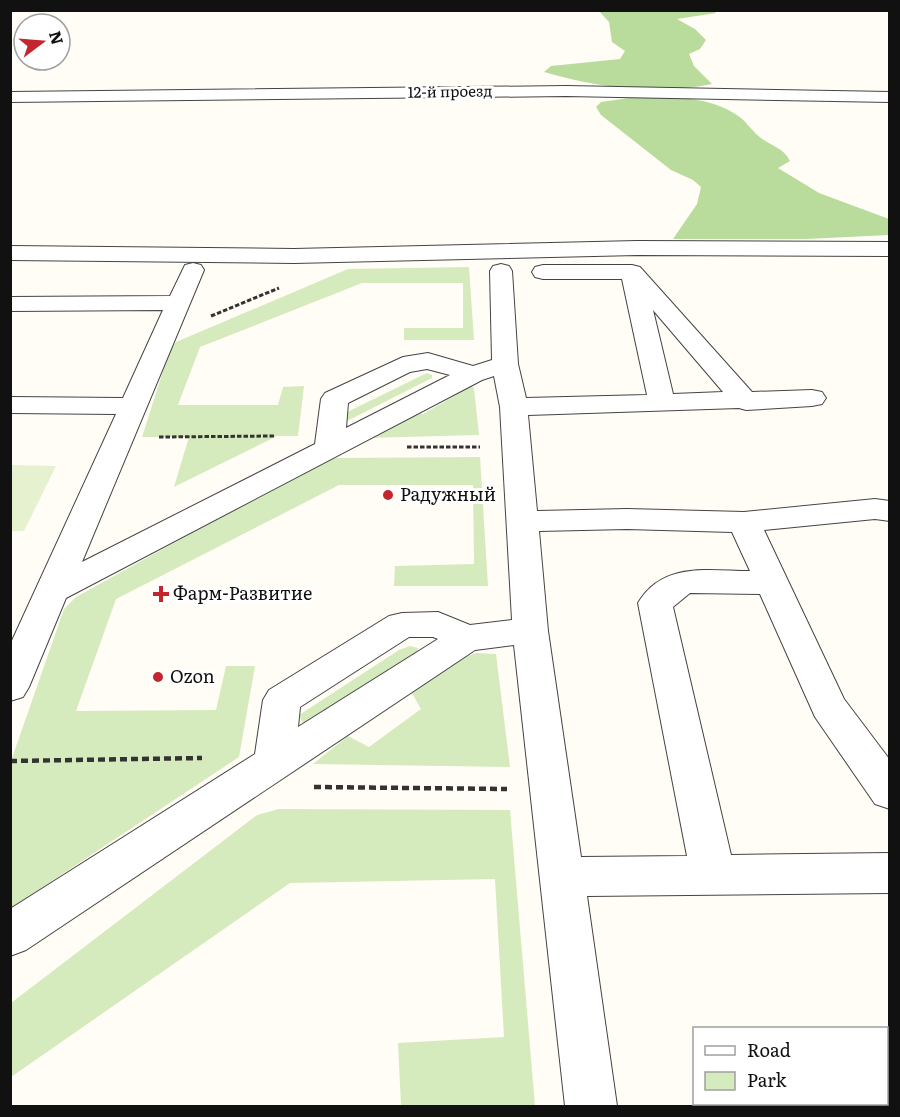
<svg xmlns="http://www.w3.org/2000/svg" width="900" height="1117" font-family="Literata,serif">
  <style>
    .green { fill: #d5ebbd }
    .forest { fill: #b9dc9c }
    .pitch { fill: #e6f2cf }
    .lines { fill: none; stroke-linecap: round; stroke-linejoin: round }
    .minor-casing { stroke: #444; stroke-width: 2 }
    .path-far1 { stroke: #333; stroke-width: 3; stroke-dasharray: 4.5 2; stroke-linecap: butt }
    .path { stroke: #333; stroke-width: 4.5; stroke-dasharray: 7 4; stroke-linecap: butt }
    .minor { fill: #fff; fill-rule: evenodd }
    .poi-dot { fill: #c4262e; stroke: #fff; stroke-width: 2 }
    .labels { text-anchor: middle; stroke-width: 6; stroke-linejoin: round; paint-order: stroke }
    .far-street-label { font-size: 15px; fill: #111; stroke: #fff }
    .poi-label { font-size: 18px; fill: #111; stroke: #fff; text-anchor: start }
  </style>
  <rect width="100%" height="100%" fill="#fffdf5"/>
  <g class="green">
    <polygon points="469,267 474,340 404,340 404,328 463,328 463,283 362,283 200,347 178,405 278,405 283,387 304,386 298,436 277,436 174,487 189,437 142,437 169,352 176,342 348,269"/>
    <polygon points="427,373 432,375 432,378 347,421 343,418 343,414"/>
    <polygon points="469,384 474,388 479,435 364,438 412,412 423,414 456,395 451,391"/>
    <polygon points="480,457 488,586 394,586 395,566 474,564 473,485 339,485 116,599 76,711 216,710 226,666 255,666 239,757 11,908 11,761 64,609 76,597 322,461 337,458"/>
    <polygon points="410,646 418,648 418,655 305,727 299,715 399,650"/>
    <polygon points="476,653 496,654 510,767 313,764 348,736 369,747 421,709 412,693 456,660"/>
    <polygon points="279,809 510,810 535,1106 401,1106 398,1043 504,1037 495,879 290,883 11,1077 11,1003 257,815"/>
  </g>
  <g class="forest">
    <path d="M713,10L716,13L677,19L695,29L706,40L700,49L689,54L694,66L712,84C656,95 599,88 544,72L551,66L620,59L625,51L612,42L609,22L599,11Z"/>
    <path d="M636,97C671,97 711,95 741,118C748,124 753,132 761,138C771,146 784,148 790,161L778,168L819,193L889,219V235L806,239H673L697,204L701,187L693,180L671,170L601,115L596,107L601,102Z"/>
  </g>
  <polygon class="pitch" points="11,465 56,466 24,531 11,531"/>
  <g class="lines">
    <g class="minor-casing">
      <g id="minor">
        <polygon points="566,86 890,92 890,102 566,96 10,102 10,92"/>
        <polygon points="637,241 890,242 890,256 637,255 294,263 10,260 10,246 294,249"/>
        <path d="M193,263L201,265L204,270L82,562L315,444L321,399L325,393L403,357L428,353L473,366L492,360L490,271L493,266L501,264L509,266L512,271L518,364L526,398L647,395L622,279H543L535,277L532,272L535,267L543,265H632L640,267L752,392L812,390L822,392L826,398L822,404L812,406L746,410L739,408L528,415L537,511L627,509L744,512L875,499L890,501V521L875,519L764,530L844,699L890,760V809L875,804L815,717L760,594L690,593L673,607L731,855L890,853V893L587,896L617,1106H565L514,645L475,650L26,950L10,956V909L255,754L263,700L269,690L389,616L402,613L438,612L470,625L512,620L500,407L494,376L482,380L66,598L29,687L23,697L10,701V645L116,414L10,413V397L123,398L163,310L10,311V297L170,296L185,265ZM653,310L723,392L673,394ZM427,369L450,375L346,428L348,403L410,372ZM627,529L732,532L750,571C709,571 663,561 638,603L687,856L581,857L548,631L539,531ZM409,637H433L438,639L298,727L300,707Z"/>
      </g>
    </g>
    <g class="path-far1">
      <polyline points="211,316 279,288"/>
      <polyline points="159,437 275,436"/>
      <polyline points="407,447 480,447"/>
    </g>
    <g class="path">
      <polyline points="10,761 202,758"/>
      <polyline points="314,787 507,789"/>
    </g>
    <use href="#minor" class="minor"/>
  </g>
  <g class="poi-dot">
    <circle cx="388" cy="495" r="6"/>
    <path d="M158 585h6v6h6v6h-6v6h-6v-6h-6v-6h6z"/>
    <circle cx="158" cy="677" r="6"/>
  </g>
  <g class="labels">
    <g class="far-street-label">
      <text transform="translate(450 92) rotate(-1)" y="5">12-й проезд</text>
    </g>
    <g class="poi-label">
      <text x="400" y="501">Радужный</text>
      <text x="173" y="600">Фарм-Развитие</text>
      <text x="170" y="683">Ozon</text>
    </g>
  </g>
  <rect width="900" height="1117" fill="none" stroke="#111111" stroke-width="24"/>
  <rect x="693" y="1027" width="195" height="78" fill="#ffffff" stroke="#a0a0a0" stroke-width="1.5"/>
  <rect x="705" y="1046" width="30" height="9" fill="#ffffff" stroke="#a0a0a0" stroke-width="1.5"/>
  <text x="747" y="1057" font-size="18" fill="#111111">Road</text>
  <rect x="705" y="1072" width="30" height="18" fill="#d5ebbd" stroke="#a0a0a0" stroke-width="1.5"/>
  <text x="747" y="1087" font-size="18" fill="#111111">Park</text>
  <g transform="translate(42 42) rotate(74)"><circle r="28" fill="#ffffff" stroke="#a0a0a0" stroke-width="1.5"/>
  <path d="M0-4.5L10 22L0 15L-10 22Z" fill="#c4262e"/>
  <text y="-9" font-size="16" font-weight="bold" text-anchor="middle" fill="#111111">N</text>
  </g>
</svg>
